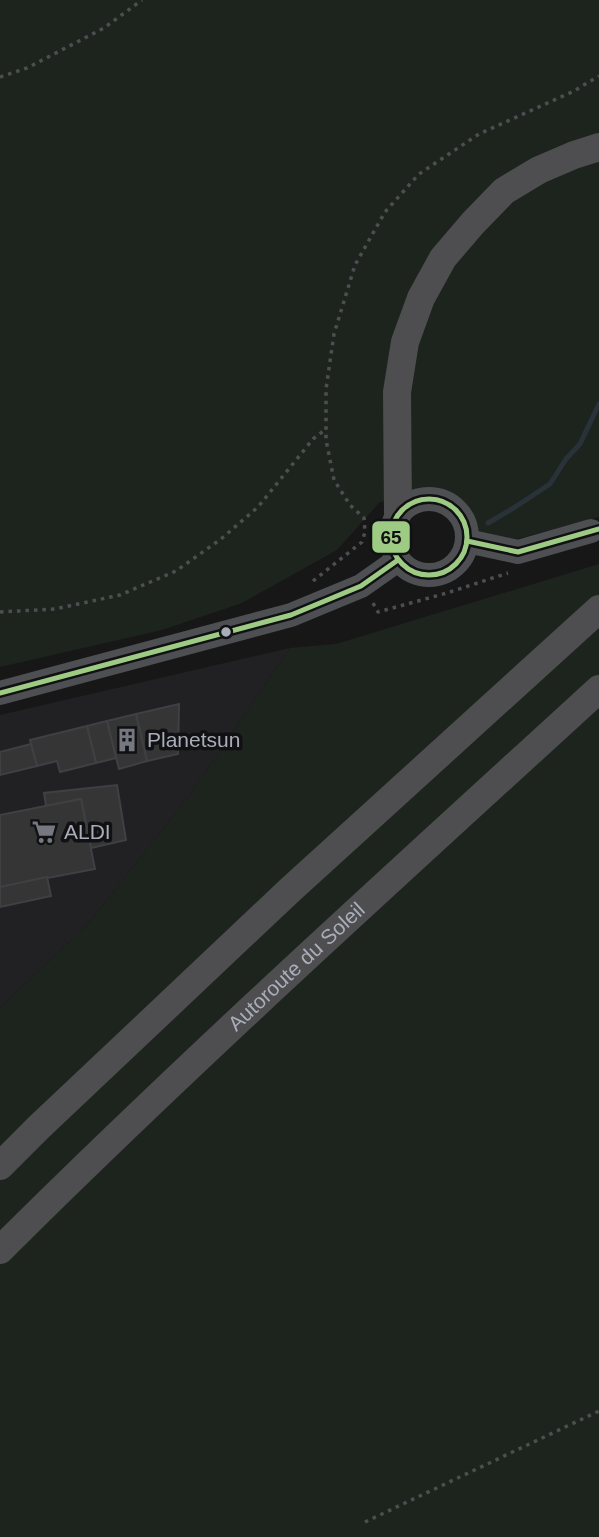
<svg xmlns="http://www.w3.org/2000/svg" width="599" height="1537" font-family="Arial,sans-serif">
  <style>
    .built { fill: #212123 }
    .green { fill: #1d241e }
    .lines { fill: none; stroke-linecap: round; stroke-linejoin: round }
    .stream { stroke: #2a3239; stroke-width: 5 }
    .building { fill: #353536; stroke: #3f4043; stroke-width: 2 }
    .path { stroke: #4d4e52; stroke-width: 3.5; stroke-dasharray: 3.5 5; stroke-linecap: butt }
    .major { stroke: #4d4f52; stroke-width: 24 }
    .highway { stroke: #4e4e51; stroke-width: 28 }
    .bus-1-casing { stroke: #111113; stroke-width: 10 }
    .bus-1 { stroke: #9ecb84; stroke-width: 5 }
    .bus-dot { fill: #a8adb8; stroke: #111113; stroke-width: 2.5 }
    .labels { text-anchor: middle; stroke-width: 7; stroke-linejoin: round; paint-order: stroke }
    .poi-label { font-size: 21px; fill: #a8adb8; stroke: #111113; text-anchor: start }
    .street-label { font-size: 21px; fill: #a8adb8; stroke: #111113 }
    .line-badge { stroke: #111113; stroke-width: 2.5 }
    .pale-badge-label { font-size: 19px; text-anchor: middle; font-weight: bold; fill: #111 }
  </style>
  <rect width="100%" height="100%" fill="#171717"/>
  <polygon class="built" points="290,648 189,796 88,924 0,1008 0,715"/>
  <g class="green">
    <polygon points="0,0 599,0 599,517 517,539 482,535 459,503 434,492 380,502 337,550 242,603 162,630 0,667"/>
    <polygon points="599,564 599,1537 0,1537 0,1008 88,924 189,796 290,648 336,644"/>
  </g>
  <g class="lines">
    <polyline class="stream" points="488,523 512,509 550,484 566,459 580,444 599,404"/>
  </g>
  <g class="building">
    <polygon points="179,704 178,754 147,761 136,714"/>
    <polygon points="136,714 147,761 119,769 107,721"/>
    <polygon points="107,721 116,758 96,763 87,726"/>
    <polygon points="87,726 96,763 60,772 57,761 37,766 30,740"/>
    <polygon points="31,744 37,766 0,775 0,752"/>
    <polygon points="117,785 126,840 91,848 81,799 46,806 44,793"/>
    <polygon points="81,799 95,869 0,887 0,815"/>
    <polygon points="47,877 51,896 0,907 0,887"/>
  </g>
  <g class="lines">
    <g class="path">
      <polyline points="0,77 27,68 104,28 142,0"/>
      <polyline points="313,581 362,542 365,532 364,518 350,505 334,480 326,440 326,389 334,334 355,265 385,212 419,174 479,134 572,92 599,76"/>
      <polyline points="373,603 378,612 447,593 508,573"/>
      <polyline points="0,612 55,609 120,595 176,571 221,539 258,507 313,439 326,429"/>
      <polyline points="365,1522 599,1411"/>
    </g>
    <g class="major">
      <circle cx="429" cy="537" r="38"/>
      <polyline points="467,541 518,552 591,531"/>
      <polyline points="0,693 291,615 361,586 398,560"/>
    </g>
    <g class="highway">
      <polyline points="398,513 397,392 405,342 421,298 443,258 473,223 504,191 539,170 574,155 599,147"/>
      <polyline points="0,1166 38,1128 290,890 599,609"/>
      <path id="s1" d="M0,1250C194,1057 397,874 599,689"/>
    </g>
    <g class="bus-1-casing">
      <g id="bus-1">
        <circle cx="429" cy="537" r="38"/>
        <polyline points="467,541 518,552 599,529"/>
        <polyline points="0,693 291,615 361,586 398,560"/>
      </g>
    </g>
    <use href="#bus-1" class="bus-1"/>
  </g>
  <defs>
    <g id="building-bare" transform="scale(1.89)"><path d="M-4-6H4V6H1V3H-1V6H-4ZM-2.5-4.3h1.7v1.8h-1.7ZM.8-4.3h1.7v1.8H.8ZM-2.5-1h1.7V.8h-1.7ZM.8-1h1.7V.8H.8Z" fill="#757880" stroke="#111113" stroke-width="2.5" paint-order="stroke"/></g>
    <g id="supermarket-bare" transform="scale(1.89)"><path d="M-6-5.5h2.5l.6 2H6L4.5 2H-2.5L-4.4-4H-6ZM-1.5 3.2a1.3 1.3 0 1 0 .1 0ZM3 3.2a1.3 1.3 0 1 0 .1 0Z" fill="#757880" stroke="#111113" stroke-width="2.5" paint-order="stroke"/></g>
  </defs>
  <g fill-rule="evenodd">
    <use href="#building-bare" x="127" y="740"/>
    <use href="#supermarket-bare" x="44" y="832"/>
  </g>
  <circle class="bus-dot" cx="226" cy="632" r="6"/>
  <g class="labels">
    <g class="poi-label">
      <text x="147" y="747">Planetsun</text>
      <text x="64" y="839">ALDI</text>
    </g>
    <g class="street-label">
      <text dy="7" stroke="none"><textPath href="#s1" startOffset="410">Autoroute du Soleil</textPath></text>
    </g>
  </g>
  <rect class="line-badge" x="371" y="520" width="40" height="34" rx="7" fill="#9ecb84"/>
  <g class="pale-badge-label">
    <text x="391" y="544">65</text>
  </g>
</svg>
